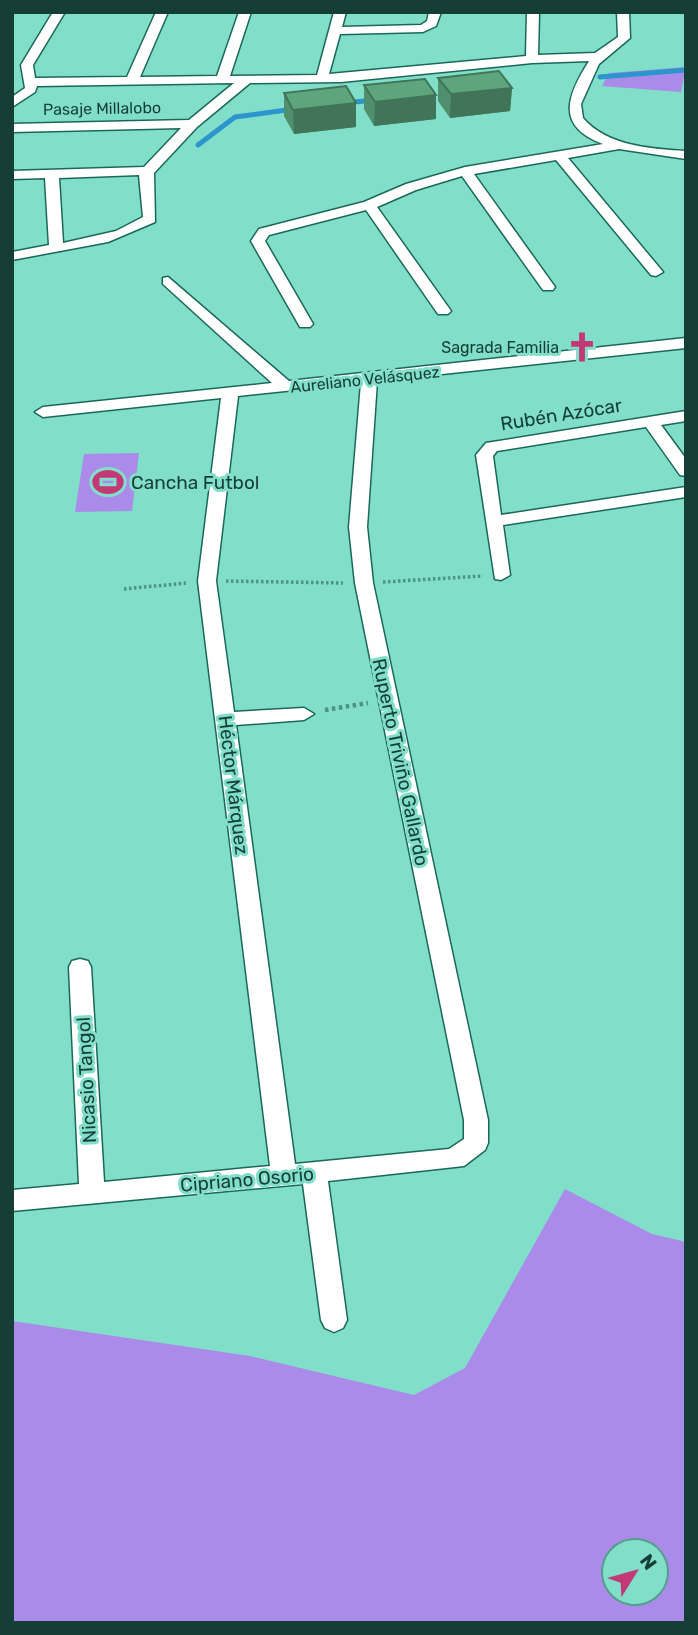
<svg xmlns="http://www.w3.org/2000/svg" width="698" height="1635" font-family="Rubik,sans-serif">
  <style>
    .green { fill: #aa8bea; fill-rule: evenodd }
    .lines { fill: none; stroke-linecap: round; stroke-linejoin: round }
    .stream { stroke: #2d95cd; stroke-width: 5 }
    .minor-casing { stroke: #1b685a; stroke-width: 3 }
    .path-far1 { stroke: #4d9283; stroke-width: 3.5; stroke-dasharray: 2.5 2.5; stroke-linecap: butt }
    .path { stroke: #4d9283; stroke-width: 4.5; stroke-dasharray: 3.5 3.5; stroke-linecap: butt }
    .minor { fill: #fff; fill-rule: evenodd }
    .wall { fill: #508f6c }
    .shaded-wall { fill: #417458 }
    .building { fill: #5da67d; stroke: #417458; stroke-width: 2 }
    .labels { text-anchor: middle; stroke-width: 6; stroke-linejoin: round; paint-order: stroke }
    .far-street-label { font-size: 16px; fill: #153e36; stroke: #80dec9 }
    .far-poi-label { font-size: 16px; fill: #153e36; stroke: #80dec9; text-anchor: end }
    .street-label { font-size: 19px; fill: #153e36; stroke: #80dec9 }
    .poi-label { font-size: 19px; fill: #153e36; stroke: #80dec9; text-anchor: start }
  </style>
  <rect width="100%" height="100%" fill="#80dec9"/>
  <g class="green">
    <polygon points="686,67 681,92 602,86 609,73"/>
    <polygon points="139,453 132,511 75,512 84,454"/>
    <path d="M565,1189L652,1234L686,1242V1623H12V1321L250,1356L414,1395L465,1368ZM614,1551H656V1593H614Z"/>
  </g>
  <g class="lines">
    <g class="stream">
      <polyline points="600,77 686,70"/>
      <polyline points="345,103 374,100"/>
      <polyline points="198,145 235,117 294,109"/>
    </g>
    <g class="minor-casing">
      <g id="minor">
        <path d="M53,12H65L33,65L35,78L127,77L156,12H168L140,77L217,76L239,12H251L230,76L317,75L334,12H346L342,27L421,25L427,21L429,12H441L436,26L423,32L340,34L329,74L526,56L527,12H539L538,55L595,53L618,37L617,12H629L630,38L599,64L581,104L583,118C607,146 651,149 686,151V159L619,149L568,158L663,272L656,276L651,275L556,160L474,174L555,287L553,290H543L462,176L416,190L377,207L451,311L448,314H438L366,210L269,235L265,241L313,324L310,327H300L251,241L259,229L364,202L406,184L465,167L603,144C555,126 567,96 589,61L532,63L341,82L250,83L197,127L154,173L155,222L108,242L12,260V252L49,245L45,178L12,179V171L144,167L181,128L12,132V124L189,120L234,83L37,86L35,92L12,107V97L25,88L21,65ZM139,175L143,217L116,231L63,243L59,178Z"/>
        <path d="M168,277L289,381L686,338V348L377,381L367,527L373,583L488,1120V1143L485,1150L464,1166L328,1181L347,1320L343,1328L334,1332L325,1328L321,1320L303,1184L12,1211V1190L79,1184L69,967L72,961L80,959L88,961L91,967L104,1182L270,1166L198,581L221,398L43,417L35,412L43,407L272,383L163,284V278ZM361,383L349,527L355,583L464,1120V1139L449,1149L295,1164L236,725L304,720L314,714L304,708L234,712L216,581L238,396Z"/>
        <polygon points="686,411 686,421 661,425 686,459 686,476 680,475 646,427 497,451 493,456 501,515 686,487 686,497 503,525 510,575 501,580 495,579 476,455 486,443"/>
      </g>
    </g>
    <g class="path-far1">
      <polyline points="226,581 343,583"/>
      <polyline points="383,582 483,576"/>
      <polyline points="124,589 186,583"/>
    </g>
    <polyline class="path" points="325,710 368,703"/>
    <use href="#minor" class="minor"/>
  </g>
  <g class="wall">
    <polygon points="438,78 512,88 510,111 450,118 438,101"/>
    <polygon points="364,85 436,95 436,119 374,126 364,109"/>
    <polygon points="284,93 356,127 294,134 284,116"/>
  </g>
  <g class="shaded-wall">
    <polygon points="512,88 510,111 450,118 451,94"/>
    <polygon points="436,95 436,119 374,126 375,102"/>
    <polygon points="356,103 356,127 294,134 293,110"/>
  </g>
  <g class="building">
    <polygon points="499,71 512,88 451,94 438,78"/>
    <polygon points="425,79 436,95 375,102 364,85"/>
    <polygon points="346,86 356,103 293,110 284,93"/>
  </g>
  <defs>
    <g id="church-bare" transform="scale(2.415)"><path d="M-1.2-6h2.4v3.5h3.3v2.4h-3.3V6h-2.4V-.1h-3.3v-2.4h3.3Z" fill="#c23975" stroke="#80dec9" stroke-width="2.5" paint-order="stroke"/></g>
    <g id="stadium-bare" transform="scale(2.415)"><path d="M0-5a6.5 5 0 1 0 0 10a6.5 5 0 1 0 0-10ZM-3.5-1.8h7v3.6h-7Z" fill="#c23975" stroke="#80dec9" stroke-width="2.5" paint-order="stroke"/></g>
  </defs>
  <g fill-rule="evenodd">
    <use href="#church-bare" x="582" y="347"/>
    <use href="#stadium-bare" x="108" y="482"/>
  </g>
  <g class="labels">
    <g class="far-street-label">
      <text transform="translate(102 108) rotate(-1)" y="6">Pasaje Millalobo</text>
      <text transform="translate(365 379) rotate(-6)" y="6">Aureliano Velásquez</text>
    </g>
    <g class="far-poi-label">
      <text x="559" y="353">Sagrada Familia</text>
    </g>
    <g class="street-label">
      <text transform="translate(561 414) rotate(-9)" y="7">Rubén Azócar</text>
      <text transform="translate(401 762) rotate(78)" y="7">Ruperto Triviño Gallardo</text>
      <text transform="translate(234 785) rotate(83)" y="7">Héctor Márquez</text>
      <text transform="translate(86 1080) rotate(-93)" y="7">Nicasio Tangol</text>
      <text transform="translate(247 1179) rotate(-5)" y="7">Cipriano Osorio</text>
    </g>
    <g class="poi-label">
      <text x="131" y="489">Cancha Futbol</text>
    </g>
  </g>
  <rect width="698" height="1635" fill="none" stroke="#153e36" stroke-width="28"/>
  <g transform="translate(635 1572) rotate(53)"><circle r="33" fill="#80dec9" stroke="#559e8e" stroke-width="2"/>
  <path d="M0-5L12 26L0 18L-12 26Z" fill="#c23975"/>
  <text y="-10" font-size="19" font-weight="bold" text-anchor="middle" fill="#153e36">N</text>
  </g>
</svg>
